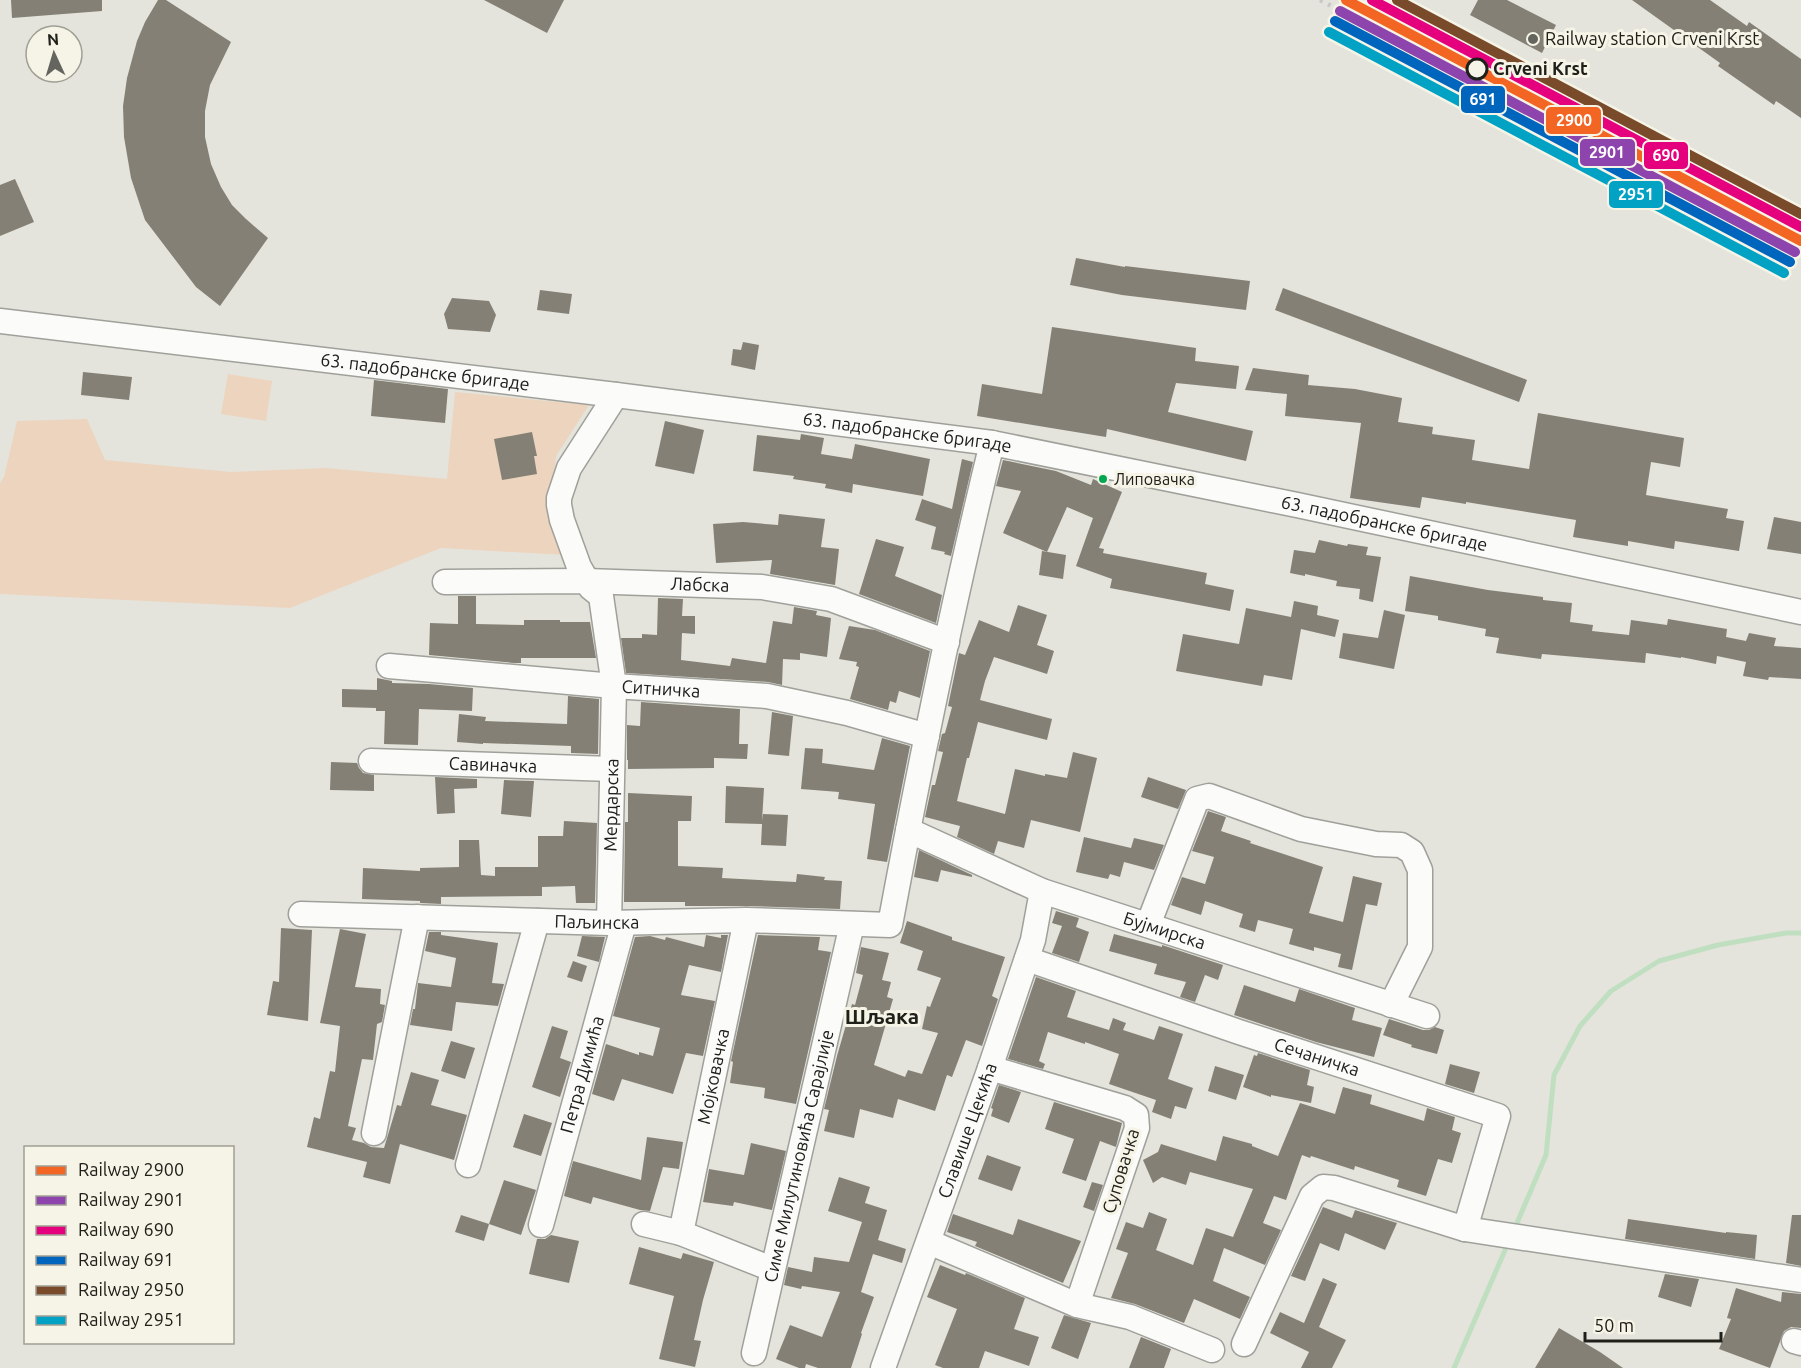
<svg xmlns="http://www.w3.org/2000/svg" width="1801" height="1368" font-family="Ubuntu,sans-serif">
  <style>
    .green { fill: #edd4be }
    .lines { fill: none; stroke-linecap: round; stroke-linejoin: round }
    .stream { stroke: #c0dfc0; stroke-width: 5 }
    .building { fill: #848076 }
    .minor-casing { stroke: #a0a09b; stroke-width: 27 }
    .minor { stroke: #fbfbfa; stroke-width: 24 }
    .rail { stroke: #c9c8c6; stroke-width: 4.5; stroke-dasharray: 3 6; stroke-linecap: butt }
    .rail-1-casing { stroke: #f5f4e6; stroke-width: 15 }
    .rail-2-casing { stroke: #f5f4e6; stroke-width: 15 }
    .rail-3-casing { stroke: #f5f4e6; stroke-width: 15 }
    .rail-4-casing { stroke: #f5f4e6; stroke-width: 15 }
    .rail-5-casing { stroke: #f5f4e6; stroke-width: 15 }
    .rail-6-casing { stroke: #f5f4e6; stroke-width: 15 }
    .rail-1 { stroke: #f26522; stroke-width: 10 }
    .rail-2 { stroke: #8e44ad; stroke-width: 10 }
    .rail-3 { stroke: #e5007d; stroke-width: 10 }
    .rail-4 { stroke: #0065bd; stroke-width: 10 }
    .rail-5 { stroke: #7a4b2a; stroke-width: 10 }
    .rail-6 { stroke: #02a2c5; stroke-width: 10 }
    .poi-dot { fill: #65655f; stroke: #f5f4e6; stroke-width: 2 }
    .stop-dot { fill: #f5f4e6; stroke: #20201b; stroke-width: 3 }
    .bus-dot { fill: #00a651; stroke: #f5f4e6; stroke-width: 2 }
    .labels { text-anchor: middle; stroke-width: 6; stroke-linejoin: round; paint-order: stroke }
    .bus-label { font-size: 16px; fill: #20201b; stroke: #f5f4e6; text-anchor: start }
    .poi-label { font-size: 18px; fill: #20201b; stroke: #f5f4e6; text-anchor: start }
    .stop-label { font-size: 18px; font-weight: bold; fill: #20201b; stroke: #f5f4e6; text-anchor: start }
    .street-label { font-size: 18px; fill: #20201b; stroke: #f5f4e6 }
    .quarter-label { font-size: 21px; font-weight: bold; fill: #20201b; stroke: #f5f4e6 }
    .line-badge { stroke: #f5f4e6; stroke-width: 2 }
    .badge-label { font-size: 16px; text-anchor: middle; font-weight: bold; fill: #fff }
  </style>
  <rect width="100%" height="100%" fill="#e4e4dc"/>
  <g class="green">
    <polygon points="228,374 272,381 266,421 221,414"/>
    <polygon points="455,392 589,405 556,456 549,523 565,555 441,548 290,608 0,594 0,483 4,477 17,421 87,419 105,460 231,472 326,468 447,479"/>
  </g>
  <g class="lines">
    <g class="stream">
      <polyline points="1514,1230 1546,1155 1554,1075 1580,1026 1611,991 1659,961 1718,945 1786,933 1801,933"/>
      <polyline points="1454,1368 1509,1241"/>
    </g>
  </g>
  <g class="building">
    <polygon points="11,0 102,0 102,11 12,18"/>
    <polygon points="158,0 166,0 231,42 210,85 205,111 205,137 211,164 221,187 232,205 246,219 268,238 220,306 196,287 145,220 131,178 124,137 123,106 127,78 137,41 145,22"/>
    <polygon points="484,0 564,0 547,33"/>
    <polygon points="1478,0 1507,0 1556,25 1542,53 1470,15"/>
    <polygon points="1632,0 1710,0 1747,26 1749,22 1801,59 1801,118 1776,101 1774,105 1718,66 1720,63"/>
    <polygon points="15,179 34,222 0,236 0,185"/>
    <polygon points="1076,258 1125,267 1125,266 1250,281 1246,310 1122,295 1070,285"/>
    <polygon points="1283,288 1527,380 1519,402 1275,310"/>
    <polygon points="540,290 572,294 569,314 537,310"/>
    <polygon points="452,298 489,301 496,315 490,332 448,329 444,314"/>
    <polygon points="1052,327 1196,348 1195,361 1239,366 1236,389 1176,383 1168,412 1253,431 1246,461 1107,429 1106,437 977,416 982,384 1042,394"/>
    <polygon points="743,342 759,345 755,370 731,365 733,349 741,350"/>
    <polygon points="1253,368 1309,375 1308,385 1355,389 1402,398 1398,422 1433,427 1432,434 1475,440 1472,460 1529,469 1538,413 1684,438 1680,467 1651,462 1646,495 1728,509 1726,518 1744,521 1739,551 1675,541 1674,549 1628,541 1628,546 1573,537 1576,520 1466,502 1466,504 1422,497 1420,508 1350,498 1361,423 1285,416 1287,394 1245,390"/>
    <polygon points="83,372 132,377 129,400 81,395"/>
    <polygon points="374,380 448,389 445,423 371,416"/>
    <polygon points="665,421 704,430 694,474 655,466"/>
    <polygon points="532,432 537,456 534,456 537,474 502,480 494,439"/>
    <polygon points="801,434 824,438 821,454 852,459 855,444 930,459 923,496 853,484 852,493 825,488 826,484 793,479 794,476 753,471 757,435 800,440"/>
    <polygon points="962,459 973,462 951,556 944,554 945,552 931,549 936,527 915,520 922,499 952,509"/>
    <polygon points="1003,460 1056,471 1091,485 1093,479 1122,492 1099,548 1104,549 1103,553 1207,573 1205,584 1234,590 1230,611 1110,588 1112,579 1076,566 1093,518 1067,507 1047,552 1003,533 1021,491 996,486"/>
    <polygon points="779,514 825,519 821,547 839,549 835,585 770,574 772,560 716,563 713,524 743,522 778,525"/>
    <polygon points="1774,517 1801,522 1801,554 1767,549"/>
    <polygon points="876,539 904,547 895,576 942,595 936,623 859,594"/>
    <polygon points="1319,540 1347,546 1348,544 1368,547 1366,555 1381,557 1373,602 1359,599 1360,589 1336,586 1337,581 1305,574 1305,576 1290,573 1294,550 1315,553"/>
    <polygon points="1042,551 1066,555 1063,579 1039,575"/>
    <polygon points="1410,576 1488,590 1543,597 1543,600 1572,603 1570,622 1593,625 1592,631 1629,635 1631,620 1667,625 1668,619 1727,629 1726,637 1746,641 1749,633 1776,638 1774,646 1801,648 1801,679 1769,677 1768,680 1743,676 1746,662 1717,656 1716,664 1681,657 1681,658 1646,653 1645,663 1542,654 1541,659 1496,653 1499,638 1485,636 1486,629 1438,620 1438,616 1405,611"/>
    <polygon points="458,596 476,596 476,624 524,625 524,620 560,620 560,622 590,622 596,658 521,658 521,663 514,663 429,655 430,623 458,624"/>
    <polygon points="658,598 683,599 682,616 695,616 695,634 682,633 681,660 730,666 732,658 766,663 773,621 792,624 794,607 817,611 816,615 831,618 827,657 800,653 800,660 783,659 782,685 768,682 626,673 621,638 642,638 642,634 657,635"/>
    <polygon points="1294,601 1318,606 1317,615 1339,620 1335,637 1301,629 1292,680 1264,675 1262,686 1176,671 1183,634 1239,644 1246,608 1291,617"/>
    <polygon points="1018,605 1047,615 1037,645 1054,651 1047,674 994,657 985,681 980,700 1052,719 1047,740 978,722 969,758 967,758 957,801 1005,814 1015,769 1045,776 1045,774 1067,778 1073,752 1097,758 1080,832 1031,820 1024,848 998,841 994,854 957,837 960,826 925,817 932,785 935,785 943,752 938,751 942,734 945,733 952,707 948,706 959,653 965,655 979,620 1009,632"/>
    <polygon points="1384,610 1405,615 1394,669 1339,658 1343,633 1378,638"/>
    <polygon points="849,626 875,630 930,651 920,698 899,691 896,703 890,701 888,710 850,699 859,667 856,666 857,662 839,659"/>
    <polygon points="377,678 392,681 392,683 429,684 473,688 472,711 419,709 418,745 384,744 385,711 376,711 376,708 342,707 342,689 377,690"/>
    <polygon points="568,696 599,699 598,754 571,753 571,746 483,743 483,744 457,742 459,714 486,717 485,721 567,724"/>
    <polygon points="641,702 740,709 739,744 748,744 747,759 714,758 714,768 628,769 628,760 627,760 627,725 640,726"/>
    <polygon points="772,712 793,716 789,756 768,754"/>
    <polygon points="882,738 910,746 887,862 867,859 875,804 838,799 839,792 801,789 805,748 823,749 822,763 874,770"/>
    <polygon points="331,762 357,763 359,768 363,773 374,775 374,791 330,790"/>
    <polygon points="435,777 477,779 477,788 454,789 455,813 437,814"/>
    <polygon points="1148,777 1186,790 1178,809 1141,797"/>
    <polygon points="504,780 534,781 531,817 501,814"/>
    <polygon points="726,786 764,788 762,821 763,814 788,815 786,846 761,845 762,824 725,823"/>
    <polygon points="628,793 692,796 691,821 678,821 678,866 723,868 722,878 796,882 797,874 825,877 824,880 842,881 840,909 746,906 685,906 685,902 624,902 625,822 628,822"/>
    <polygon points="1208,811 1226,817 1221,831 1251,841 1250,843 1323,867 1309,913 1343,922 1353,876 1382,883 1377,906 1366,904 1352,970 1338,967 1341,954 1314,947 1314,951 1289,944 1293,929 1258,920 1255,932 1239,927 1243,914 1205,901 1201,915 1171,905 1182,877 1205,884 1214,857 1192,851"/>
    <polygon points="564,821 597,823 595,903 576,903 575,886 542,887 542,896 441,897 441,904 420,903 420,901 362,899 363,868 420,871 420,868 459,867 459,840 479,840 481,875 495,876 495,867 538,867 538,836 563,836"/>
    <polygon points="1084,837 1131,848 1134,838 1164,845 1154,870 1124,862 1120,877 1110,874 1108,879 1076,872"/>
    <polygon points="919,850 972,875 972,877 941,870 938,882 914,877"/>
    <polygon points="1056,911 1079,918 1076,927 1089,932 1079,962 1052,953 1062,926 1052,923"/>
    <polygon points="907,921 952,937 952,940 1005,957 992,996 998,999 982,1046 966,1040 952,1077 947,1075 935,1111 898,1099 893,1118 860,1109 854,1138 824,1131 829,1110 824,1109 837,1056 852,1004 855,1005 863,975 856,973 861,947 889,953 882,980 891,982 887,997 893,999 874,1065 905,1077 908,1070 922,1074 938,1033 922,1029 927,1006 930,1007 941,978 917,970 923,951 900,943"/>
    <polygon points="281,928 312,930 308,1021 267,1015 273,981 279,982"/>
    <polygon points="340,929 366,934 355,987 381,989 380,1004 385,1005 382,1022 377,1024 373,1060 362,1059 348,1126 356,1128 352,1140 364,1143 371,1147 384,1148 397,1105 401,1106 411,1072 439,1080 431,1105 467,1115 454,1160 400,1144 390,1184 363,1177 367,1162 307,1147 314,1117 320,1119 330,1071 335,1072 340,1026 320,1023"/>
    <polygon points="429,932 441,932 441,935 498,943 492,983 504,984 498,1006 456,1002 452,1031 410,1025 413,1009 415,1009 418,983 451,987 456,958 425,951"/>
    <polygon points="1114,934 1162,947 1162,945 1223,965 1218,980 1205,975 1195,1002 1180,997 1186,982 1154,974 1157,964 1109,951"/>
    <polygon points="706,935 721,938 721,935 728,935 721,972 689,965 681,995 715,1001 703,1056 686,1053 673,1094 622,1079 614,1101 592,1094 606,1044 639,1055 639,1052 653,1056 660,1028 613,1016 635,937 650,936 665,940 666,937 704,947"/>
    <polygon points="758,935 820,937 818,950 831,952 796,1104 764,1098 765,1088 730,1083 733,1062 731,1061"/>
    <polygon points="582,936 605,937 599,962 577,956"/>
    <polygon points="573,961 587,966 582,982 567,977"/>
    <polygon points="1036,977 1076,991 1067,1017 1109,1030 1113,1018 1126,1023 1123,1030 1154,1040 1159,1026 1183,1034 1168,1079 1193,1088 1186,1109 1175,1106 1171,1119 1152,1112 1156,1100 1109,1084 1119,1054 1085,1042 1085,1044 1048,1032 1039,1061 1045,1064 1043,1069 1008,1059"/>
    <polygon points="1244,985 1295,1002 1299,989 1355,1008 1352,1020 1382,1028 1374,1057 1316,1042 1234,1015"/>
    <polygon points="1389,1019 1423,1030 1429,1030 1435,1027 1444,1030 1437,1054 1411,1047 1412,1045 1383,1035"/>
    <polygon points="552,1026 568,1031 560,1058 571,1062 560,1097 532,1087"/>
    <polygon points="451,1041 475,1048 465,1079 441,1071"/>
    <polygon points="1258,1053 1310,1070 1307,1085 1314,1087 1311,1103 1271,1095 1271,1097 1243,1087 1254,1055 1257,1056"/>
    <polygon points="1450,1064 1480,1072 1474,1093 1445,1084"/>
    <polygon points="1215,1066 1244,1075 1236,1100 1208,1091"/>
    <polygon points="999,1085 1021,1092 1009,1123 991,1116 993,1109 991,1108"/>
    <polygon points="1343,1087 1372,1095 1370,1104 1424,1121 1427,1108 1455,1117 1452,1130 1461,1133 1452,1163 1438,1159 1426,1196 1397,1187 1399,1180 1355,1166 1354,1170 1311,1156 1310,1158 1302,1155 1286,1200 1274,1196 1263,1223 1281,1230 1265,1265 1224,1248 1213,1281 1250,1297 1240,1319 1194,1299 1184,1323 1135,1304 1111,1298 1128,1253 1116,1249 1126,1222 1143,1228 1149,1212 1167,1219 1156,1250 1193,1265 1206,1228 1233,1237 1253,1189 1190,1172 1186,1185 1162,1177 1153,1183 1143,1160 1158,1152 1161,1144 1216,1161 1223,1136 1252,1144 1252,1146 1278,1156 1300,1103 1335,1114"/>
    <polygon points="1054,1102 1122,1123 1116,1147 1100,1141 1086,1181 1062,1173 1074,1139 1045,1129"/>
    <polygon points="524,1114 552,1123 541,1156 513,1147"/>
    <polygon points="647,1137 683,1142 679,1169 663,1167 650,1211 640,1210 593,1197 591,1204 564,1196 573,1161 641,1180"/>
    <polygon points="751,1143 786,1151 772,1210 734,1202 733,1206 703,1202 709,1169 744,1175"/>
    <polygon points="987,1155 1021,1167 1012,1191 978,1179"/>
    <polygon points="839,1177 870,1187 865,1203 887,1210 878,1240 906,1249 902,1263 873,1254 861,1292 874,1297 861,1333 862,1334 851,1368 818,1368 806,1364 805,1368 799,1368 776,1359 790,1325 822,1337 840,1292 802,1286 801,1289 784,1285 788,1267 812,1272 814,1257 849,1262 862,1222 828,1211"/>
    <polygon points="504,1180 536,1190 521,1235 489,1224"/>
    <polygon points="1092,1182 1103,1185 1094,1211 1083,1207"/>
    <polygon points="1323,1207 1352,1218 1355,1210 1397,1223 1385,1250 1345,1233 1339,1251 1320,1243 1305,1281 1291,1276"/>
    <polygon points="953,1214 1013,1235 1018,1219 1081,1241 1063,1283 975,1246 977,1242 947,1232"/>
    <polygon points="461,1215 489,1224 484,1241 455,1232"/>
    <polygon points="1792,1215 1801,1215 1801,1266 1786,1263"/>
    <polygon points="1628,1219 1726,1233 1726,1232 1757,1235 1755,1259 1625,1239"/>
    <polygon points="551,1235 579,1241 569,1283 529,1274 537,1239 545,1239"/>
    <polygon points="639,1247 681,1259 683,1253 714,1262 703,1300 694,1340 701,1341 695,1367 659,1359 674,1296 629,1284"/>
    <polygon points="940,1265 965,1275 966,1273 1025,1298 1014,1329 1039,1337 1029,1366 985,1351 979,1368 943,1368 935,1365 957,1309 927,1297"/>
    <polygon points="1665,1274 1699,1279 1691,1307 1658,1297"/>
    <polygon points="1323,1278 1337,1284 1319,1327 1346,1340 1332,1368 1301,1368 1309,1352 1270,1333 1280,1312 1304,1323"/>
    <polygon points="1736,1288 1781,1302 1782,1292 1801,1294 1801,1328 1791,1327 1784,1331 1770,1368 1719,1349 1731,1319 1727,1318"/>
    <polygon points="1064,1315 1091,1323 1078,1359 1051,1348"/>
    <polygon points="1559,1328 1600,1352 1623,1368 1535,1368"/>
    <polygon points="1141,1337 1171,1349 1164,1368 1129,1368"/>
  </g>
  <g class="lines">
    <g class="minor-casing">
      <g id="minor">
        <path id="s1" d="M0,321L616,395L992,443L1297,505L1801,612"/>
        <path id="s2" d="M445,582L586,581L762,587L831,599L947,642"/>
        <path id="s3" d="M389,666L614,686L767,696L847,713L927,736"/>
        <path id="s4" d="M371,761L612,769"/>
        <path id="s5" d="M908,830L1042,891L1427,1016"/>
        <path id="s6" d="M301,914L609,923L746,920L890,925C920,764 953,602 992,443"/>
        <path id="s7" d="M609,923L614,686L601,596L591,588L579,567L562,520L559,505V498L569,468L616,395"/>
        <polyline points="1148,925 1197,799 1209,796 1301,829 1376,844 1401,845 1412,852 1420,870 1420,947 1391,1005"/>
        <path id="s8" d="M1027,959L1239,1032L1498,1116L1465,1229"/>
        <polyline points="990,1068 1125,1108 1136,1115 1137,1128 1077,1305"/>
        <polyline points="374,1133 417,917"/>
        <polyline points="468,1165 537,921"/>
        <polyline points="644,1224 681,1233 772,1269"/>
        <path id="s9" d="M541,1225L624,923"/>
        <path id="s10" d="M681,1233L746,920"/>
        <polyline points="929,1242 1077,1305 1130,1317 1212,1350"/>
        <polyline points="1794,1341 1801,1343"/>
        <polyline points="1244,1344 1312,1196 1323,1187 1334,1188 1465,1229 1801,1280"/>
        <path id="s11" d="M754,1353L852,924"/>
        <path id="s12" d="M883,1368L990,1068L1033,940L1042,891"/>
      </g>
    </g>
    <use href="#minor" class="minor"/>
    <polyline class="rail" points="1320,0 1776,241"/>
    <g class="rail-1-casing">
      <polyline id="rail-1" points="1346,0 1801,241"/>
    </g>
    <g class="rail-2-casing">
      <polyline id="rail-2" points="1340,11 1795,252"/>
    </g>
    <g class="rail-3-casing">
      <polyline id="rail-3" points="1372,0 1801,227"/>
    </g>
    <g class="rail-4-casing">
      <polyline id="rail-4" points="1335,21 1790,262"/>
    </g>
    <g class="rail-5-casing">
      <polyline id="rail-5" points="1397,0 1801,214"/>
    </g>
    <g class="rail-6-casing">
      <polyline id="rail-6" points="1329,32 1784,273"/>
    </g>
    <use href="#rail-1" class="rail-1"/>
    <use href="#rail-2" class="rail-2"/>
    <use href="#rail-3" class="rail-3"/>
    <use href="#rail-4" class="rail-4"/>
    <use href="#rail-5" class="rail-5"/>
    <use href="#rail-6" class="rail-6"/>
  </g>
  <circle class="poi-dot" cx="1533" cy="39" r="6"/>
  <circle class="stop-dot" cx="1477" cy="69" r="10"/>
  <circle class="bus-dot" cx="1103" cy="479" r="5"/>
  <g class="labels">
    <g class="bus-label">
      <text x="1114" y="485">Липовачка</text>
    </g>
    <g class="poi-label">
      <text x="1545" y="45">Railway station Crveni Krst</text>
    </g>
    <g class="stop-label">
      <text x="1493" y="75">Crveni Krst</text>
    </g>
    <g class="street-label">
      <text dy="6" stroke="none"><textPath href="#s1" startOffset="428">63. падобранске бригаде</textPath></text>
      <text dy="6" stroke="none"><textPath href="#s1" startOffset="914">63. падобранске бригаде</textPath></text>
      <text dy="6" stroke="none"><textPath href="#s1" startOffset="1400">63. падобранске бригаде</textPath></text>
      <text dy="6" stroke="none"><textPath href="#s2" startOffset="255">Лабска</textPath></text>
      <text dy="6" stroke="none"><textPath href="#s3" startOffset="273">Ситничка</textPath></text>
      <text dy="6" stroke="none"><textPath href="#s4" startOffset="122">Савиначка</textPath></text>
      <text dy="6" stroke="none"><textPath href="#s7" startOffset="118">Мердарска</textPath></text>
      <text dy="6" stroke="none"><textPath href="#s6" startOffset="296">Паљинска</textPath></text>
      <text dy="6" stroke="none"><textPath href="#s5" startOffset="276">Бујмирска</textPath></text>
      <text dy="6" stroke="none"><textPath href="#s8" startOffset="306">Сечаничка</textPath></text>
      <text dy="6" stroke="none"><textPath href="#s9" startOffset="156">Петра Димића</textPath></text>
      <text dy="6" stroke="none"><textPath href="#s10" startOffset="160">Мојковачка</textPath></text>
      <text dy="6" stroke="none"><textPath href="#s12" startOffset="252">Славише Цекића</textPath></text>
      <text dy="6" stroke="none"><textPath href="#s11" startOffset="202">Симе Милутиновића Сарајлије</textPath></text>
      <text transform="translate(1121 1171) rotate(-73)" y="6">Суповачка</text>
    </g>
    <g class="quarter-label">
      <text x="882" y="1024">Шљака</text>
    </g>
  </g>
  <g class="line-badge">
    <rect x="1460" y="85" width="46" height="29" rx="6" fill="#0065bd"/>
    <rect x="1545" y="106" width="57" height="29" rx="6" fill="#f26522"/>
    <rect x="1579" y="138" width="57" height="29" rx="6" fill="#8e44ad"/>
    <rect x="1643" y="141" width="46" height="29" rx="6" fill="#e5007d"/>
    <rect x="1608" y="180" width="56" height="29" rx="6" fill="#02a2c5"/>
  </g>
  <g class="badge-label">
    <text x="1483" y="105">691</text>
    <text x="1574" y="126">2900</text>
    <text x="1607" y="158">2901</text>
    <text x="1666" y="161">690</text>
    <text x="1636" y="200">2951</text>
  </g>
  <rect x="24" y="1146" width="210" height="198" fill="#f5f4e6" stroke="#a09f95" stroke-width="1.5"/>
  <rect x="36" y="1166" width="30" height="9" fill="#f26522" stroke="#a09f95" stroke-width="1.5"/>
  <text x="78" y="1176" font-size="18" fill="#20201b">Railway 2900</text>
  <rect x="36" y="1196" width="30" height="9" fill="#8e44ad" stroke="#a09f95" stroke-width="1.5"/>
  <text x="78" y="1206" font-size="18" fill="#20201b">Railway 2901</text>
  <rect x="36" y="1226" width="30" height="9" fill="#e5007d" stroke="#a09f95" stroke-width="1.5"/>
  <text x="78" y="1236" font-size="18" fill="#20201b">Railway 690</text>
  <rect x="36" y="1256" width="30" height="9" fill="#0065bd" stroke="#a09f95" stroke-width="1.5"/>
  <text x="78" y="1266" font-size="18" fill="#20201b">Railway 691</text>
  <rect x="36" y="1286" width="30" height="9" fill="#7a4b2a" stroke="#a09f95" stroke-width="1.5"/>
  <text x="78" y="1296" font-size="18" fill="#20201b">Railway 2950</text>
  <rect x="36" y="1316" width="30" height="9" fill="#02a2c5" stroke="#a09f95" stroke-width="1.5"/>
  <text x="78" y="1326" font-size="18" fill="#20201b">Railway 2951</text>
  <g transform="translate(54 54) rotate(356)"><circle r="28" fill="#f5f4e6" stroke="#a09f95" stroke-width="1.5"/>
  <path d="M0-4.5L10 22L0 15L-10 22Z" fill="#65655f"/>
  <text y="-9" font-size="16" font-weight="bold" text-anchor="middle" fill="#20201b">N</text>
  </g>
  <path d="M1585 1332v9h136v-9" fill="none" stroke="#20201b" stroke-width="3"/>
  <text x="1594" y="1332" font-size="18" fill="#20201b" stroke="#f5f4e6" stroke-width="4.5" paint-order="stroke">50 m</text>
</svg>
